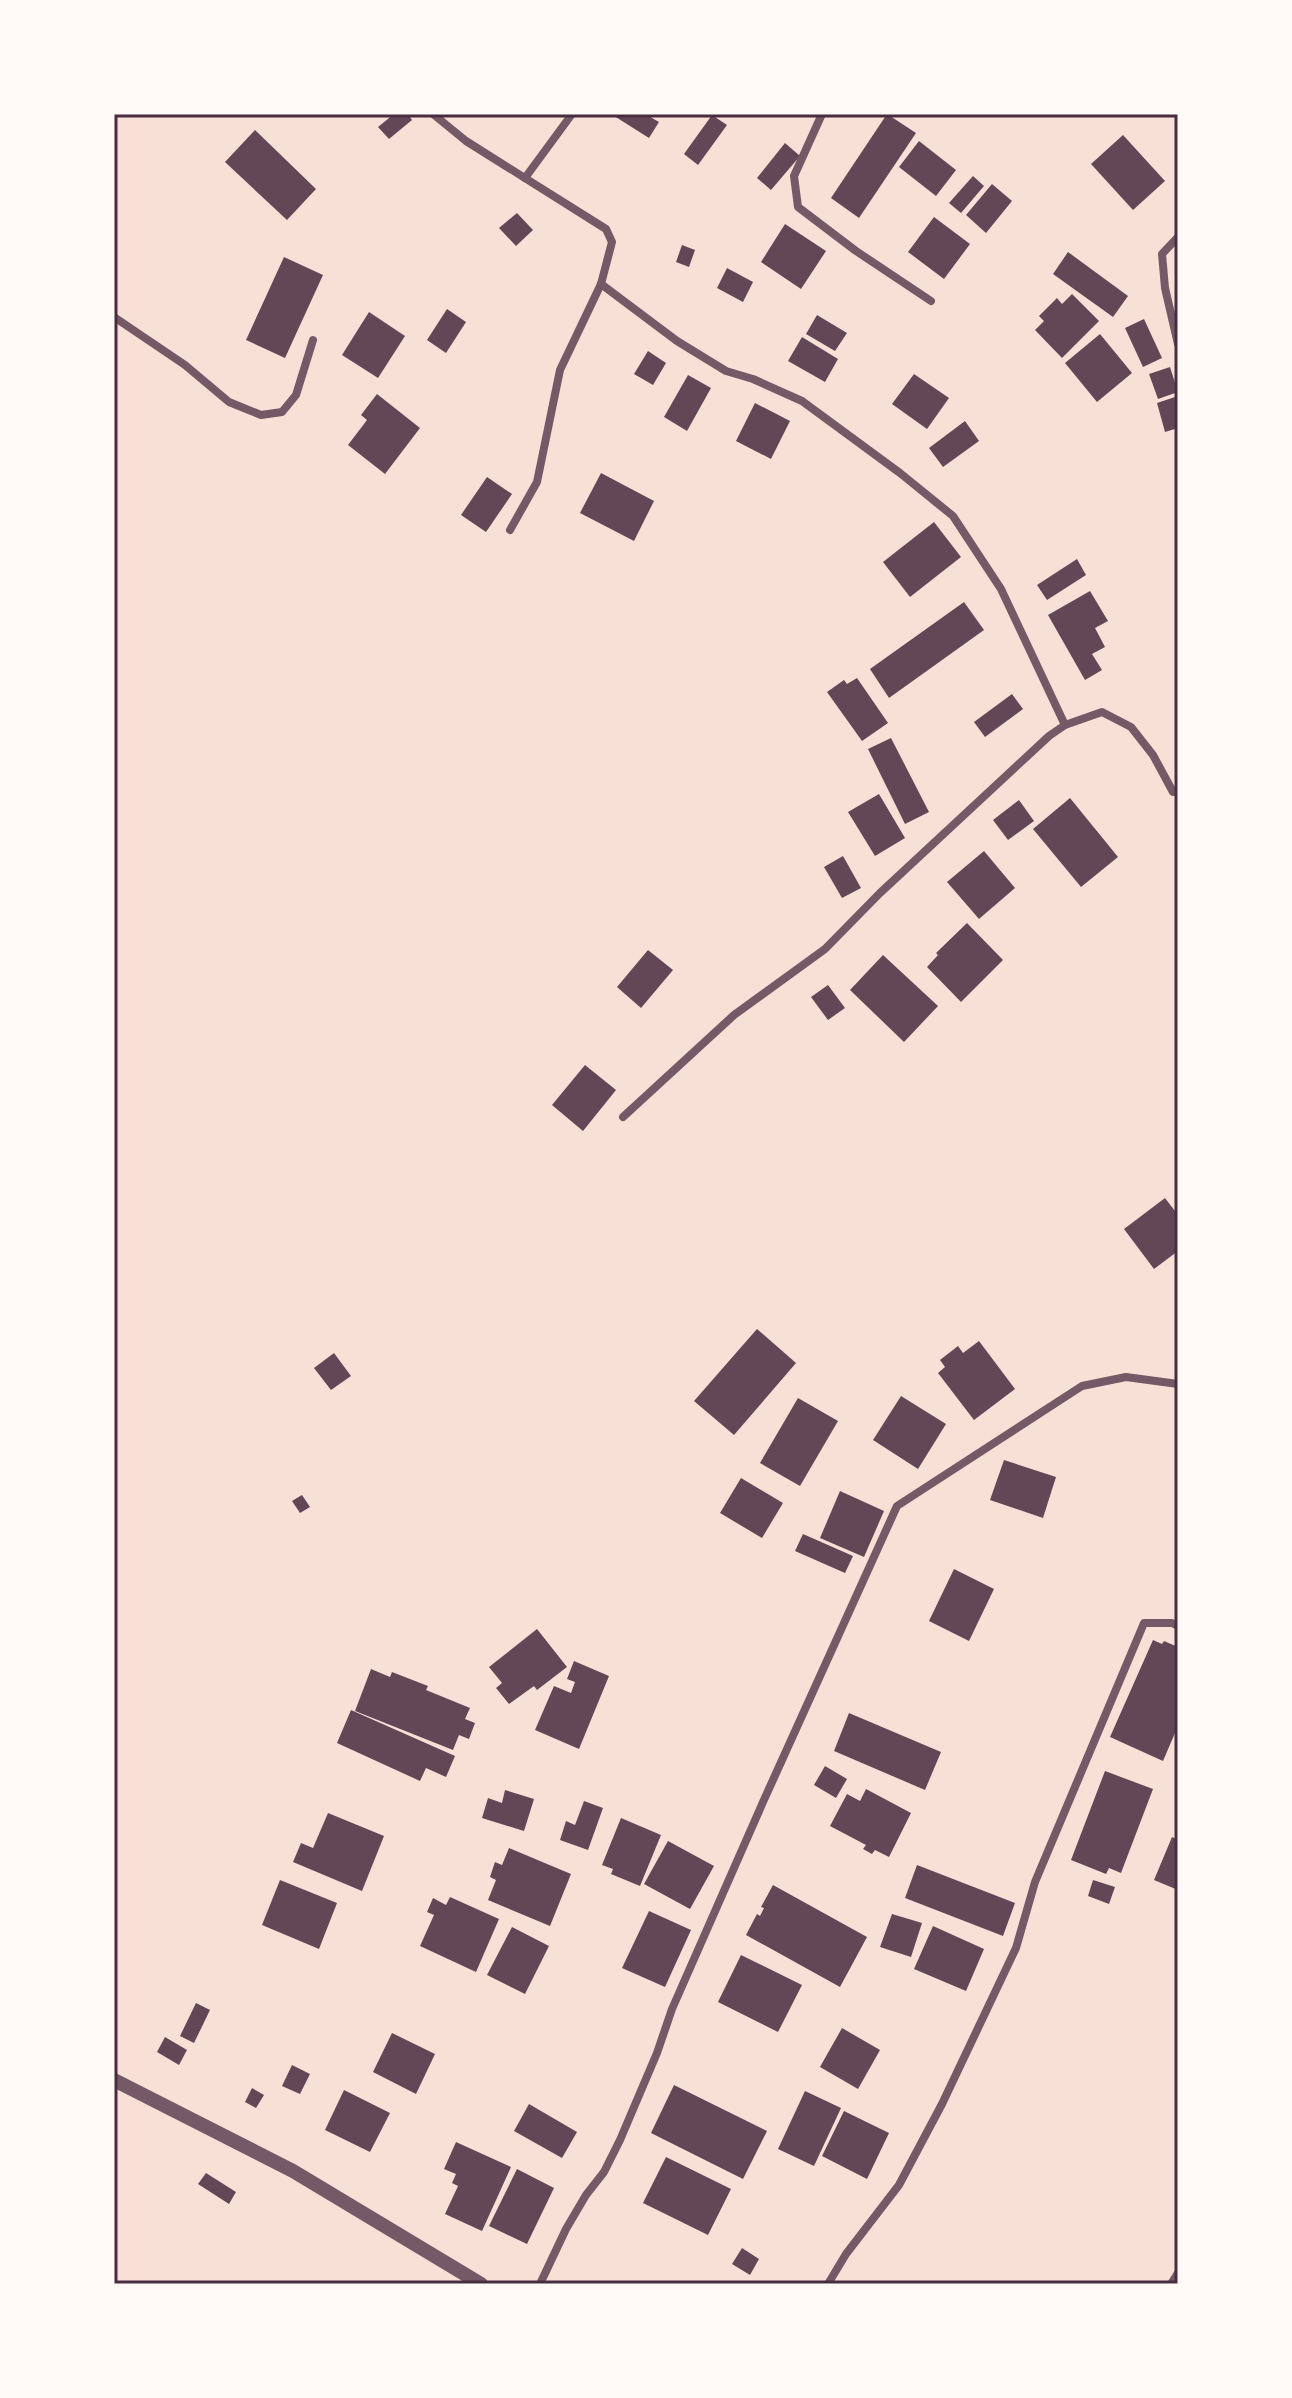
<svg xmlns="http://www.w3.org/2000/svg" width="1292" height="2398" font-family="Ubuntu,sans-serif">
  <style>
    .building { fill: #644757 }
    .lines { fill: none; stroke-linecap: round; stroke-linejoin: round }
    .minor { stroke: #755966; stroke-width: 8 }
    .tertiary { stroke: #755966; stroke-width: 14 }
    .neatline { fill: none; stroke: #4a2c40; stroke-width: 3 }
  </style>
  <rect width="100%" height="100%" fill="#f7e1d7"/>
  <g class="building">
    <polygon points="394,114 408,114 412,120 389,139 378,127"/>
    <polygon points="611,114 645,114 659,122 649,138"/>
    <polygon points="887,114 916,133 859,218 831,198"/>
    <polygon points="712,115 727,125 698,165 684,154"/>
    <polygon points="255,130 316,189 287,220 225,162"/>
    <polygon points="1123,135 1165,181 1133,210 1091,164"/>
    <polygon points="919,141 956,170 936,196 899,167"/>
    <polygon points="785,143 800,156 771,190 757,178"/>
    <polygon points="973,176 984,186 961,213 949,203"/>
    <polygon points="992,184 1012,201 986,233 966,215"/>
    <polygon points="517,213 533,230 516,246 499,228"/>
    <polygon points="934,217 970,244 944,279 908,252"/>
    <polygon points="785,224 826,251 801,289 761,262"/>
    <polygon points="682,245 695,250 689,267 676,262"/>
    <polygon points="1068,252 1128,296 1113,317 1053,274"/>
    <polygon points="284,257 323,275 285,358 246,340"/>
    <polygon points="727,268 753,282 743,302 717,288"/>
    <polygon points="1072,294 1099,321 1062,358 1035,330 1044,321 1039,316 1057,298 1062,304"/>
    <polygon points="447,309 466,322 446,353 427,340"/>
    <polygon points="369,312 405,336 378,378 342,355"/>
    <polygon points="817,315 847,333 835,351 806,334"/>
    <polygon points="1144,319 1162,358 1143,367 1125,328"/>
    <polygon points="1100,334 1132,373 1097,402 1065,363"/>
    <polygon points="802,337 838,359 825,382 788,361"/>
    <polygon points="648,351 666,363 653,385 634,374"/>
    <polygon points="1170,367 1178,392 1158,399 1149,374"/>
    <polygon points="914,374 949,398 927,429 892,404"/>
    <polygon points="688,375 711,388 687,431 664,417"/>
    <polygon points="377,394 420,428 385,474 348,445 367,420 361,415"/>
    <polygon points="1178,396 1178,428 1165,432 1157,403"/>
    <polygon points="755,403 790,421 771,459 736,441"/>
    <polygon points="965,421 979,441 943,467 929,448"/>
    <polygon points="601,473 654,501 634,541 580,513"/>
    <polygon points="487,477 512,494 486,532 461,515"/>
    <polygon points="934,522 961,557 910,597 883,562"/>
    <polygon points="1077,559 1086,575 1047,600 1037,585"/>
    <polygon points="1090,591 1108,621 1095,628 1105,647 1092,654 1102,670 1085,680 1048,615"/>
    <polygon points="964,602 984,630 889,698 870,669"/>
    <polygon points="857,678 888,723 862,741 827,692 844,680 847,684"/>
    <polygon points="1012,694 1023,709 985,737 974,722"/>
    <polygon points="891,738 929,812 905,824 868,749"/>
    <polygon points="879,794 905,838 875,856 848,812"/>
    <polygon points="1070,798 1118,857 1081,887 1033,829"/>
    <polygon points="1019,800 1034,821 1008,840 993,820"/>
    <polygon points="984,851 1015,888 979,919 947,882"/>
    <polygon points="843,856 861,888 842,898 824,867"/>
    <polygon points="967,923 1003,960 961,1002 927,967 938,955 936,953"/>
    <polygon points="648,950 673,970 641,1008 617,987"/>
    <polygon points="883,955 938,1006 904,1042 850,990"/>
    <polygon points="828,985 845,1008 828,1020 811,997"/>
    <polygon points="585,1065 616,1090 583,1131 552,1105"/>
    <polygon points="1165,1198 1178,1215 1178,1251 1154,1269 1124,1229"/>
    <polygon points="757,1329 796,1363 734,1435 694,1401"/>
    <polygon points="979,1341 1015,1389 974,1420 938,1373 945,1367 940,1360 958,1346 963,1353"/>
    <polygon points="334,1353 351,1376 331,1390 314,1368"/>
    <polygon points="901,1396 946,1424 918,1469 873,1440"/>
    <polygon points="798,1398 838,1421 800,1486 760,1463"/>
    <polygon points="1004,1460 1056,1477 1043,1518 990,1500"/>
    <polygon points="741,1478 783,1503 762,1538 720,1513"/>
    <polygon points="840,1491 884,1511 864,1557 820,1538"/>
    <polygon points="302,1495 310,1507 300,1513 292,1501"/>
    <polygon points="803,1534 853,1556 845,1573 795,1551"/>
    <polygon points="954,1569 994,1589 969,1641 929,1621"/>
    <polygon points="537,1629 567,1667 537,1690 534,1686 509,1704 496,1688 502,1683 489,1667"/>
    <polygon points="1153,1640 1162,1644 1164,1641 1178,1647 1178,1726 1163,1761 1110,1737"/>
    <polygon points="574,1661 609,1676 579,1749 535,1730 554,1686 571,1693 575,1682 567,1679"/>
    <polygon points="371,1669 390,1677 392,1672 428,1686 426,1690 470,1708 465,1719 475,1723 469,1739 459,1735 453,1750 355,1711"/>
    <polygon points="351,1710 455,1756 446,1777 426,1768 420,1781 337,1743"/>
    <polygon points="849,1713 941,1752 925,1790 834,1751"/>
    <polygon points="825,1766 847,1779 836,1798 814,1785"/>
    <polygon points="1105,1771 1153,1789 1121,1873 1109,1868 1106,1874 1071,1860"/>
    <polygon points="866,1789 911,1813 889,1857 875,1850 872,1854 863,1849 866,1845 830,1826 847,1794 860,1801"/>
    <polygon points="505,1790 534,1799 524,1831 482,1818 488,1798 502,1803"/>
    <polygon points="584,1801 603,1808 588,1850 560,1840 566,1821 575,1825"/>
    <polygon points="328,1813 384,1836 362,1891 293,1862 301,1843 313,1848"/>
    <polygon points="621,1818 661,1835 640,1886 611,1874 613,1869 602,1865"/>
    <polygon points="1172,1837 1178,1840 1178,1890 1154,1880"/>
    <polygon points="668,1841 714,1866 690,1909 644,1884"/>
    <polygon points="509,1848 571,1874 550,1926 488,1900 496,1880 490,1877 495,1862 502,1865"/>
    <polygon points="917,1865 1015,1903 1003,1936 905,1898"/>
    <polygon points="280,1880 337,1903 319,1949 262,1925"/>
    <polygon points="1093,1880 1115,1887 1109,1904 1088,1896"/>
    <polygon points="773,1885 867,1937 840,1987 746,1935 757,1914 760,1916 764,1908 761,1907"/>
    <polygon points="450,1897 499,1919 476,1972 420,1946 434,1915 427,1912 433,1898 446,1905"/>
    <polygon points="649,1911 691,1930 665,1987 622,1968"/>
    <polygon points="892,1914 922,1923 911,1957 880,1947"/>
    <polygon points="933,1926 984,1949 966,1991 914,1969"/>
    <polygon points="512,1927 549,1946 525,1994 487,1975"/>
    <polygon points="741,1955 802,1985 778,2032 718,2002"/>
    <polygon points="196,2003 210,2010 194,2043 180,2036"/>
    <polygon points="842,2028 880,2050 858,2089 820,2067"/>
    <polygon points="392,2033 435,2054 416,2094 373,2072"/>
    <polygon points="165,2037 187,2050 179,2065 157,2052"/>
    <polygon points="292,2065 310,2074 300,2094 282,2086"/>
    <polygon points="674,2085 767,2131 743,2179 651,2133"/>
    <polygon points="252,2088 264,2095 256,2108 245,2102"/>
    <polygon points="344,2090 390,2113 370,2152 325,2130"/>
    <polygon points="805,2091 841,2108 814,2166 778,2149"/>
    <polygon points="529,2104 577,2132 562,2158 514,2131"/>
    <polygon points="844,2111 889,2133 867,2179 822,2156"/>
    <polygon points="456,2142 511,2167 482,2231 445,2214 458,2186 452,2183 456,2174 444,2169"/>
    <polygon points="666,2157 731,2189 708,2235 643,2203"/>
    <polygon points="517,2169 554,2188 527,2244 489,2226"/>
    <polygon points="206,2173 236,2192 229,2204 198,2184"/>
    <polygon points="742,2248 759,2259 750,2275 732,2264"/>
  </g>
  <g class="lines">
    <g class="minor">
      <polyline points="433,114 466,141 606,229 612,242 601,284 560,370 537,482 510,530"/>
      <polyline points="822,114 794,176 798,207 856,251 931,301"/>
      <polyline points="525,178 572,114"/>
      <polyline points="1178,237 1162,254 1165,288 1178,344"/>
      <polyline points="601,284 677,341 726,371 753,379 802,401 900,473 953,516 1001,589 1065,725"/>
      <polyline points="114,317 185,365 229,402 261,415 282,412 296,395 313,340"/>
      <polyline points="623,1117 734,1015 825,949 880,893 1049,736 1065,725 1102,712 1131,727 1153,755 1173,792 1178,792"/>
      <polyline points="540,2284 566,2229 586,2195 604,2172 620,2140 657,2053 672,2009 763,1802 897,1506 1082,1386 1126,1377 1178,1384"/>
      <polyline points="828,2284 846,2254 899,2185 942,2104 1016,1948 1035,1882 1144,1623 1172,1623 1178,1626"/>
      <polyline points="1171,2284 1178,2273"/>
    </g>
    <polyline class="tertiary" points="114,2080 293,2171 481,2284"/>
  </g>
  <rect width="1292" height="2398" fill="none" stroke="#fffaf5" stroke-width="232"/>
  <rect x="116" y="116" width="1060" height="2166" class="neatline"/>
</svg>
